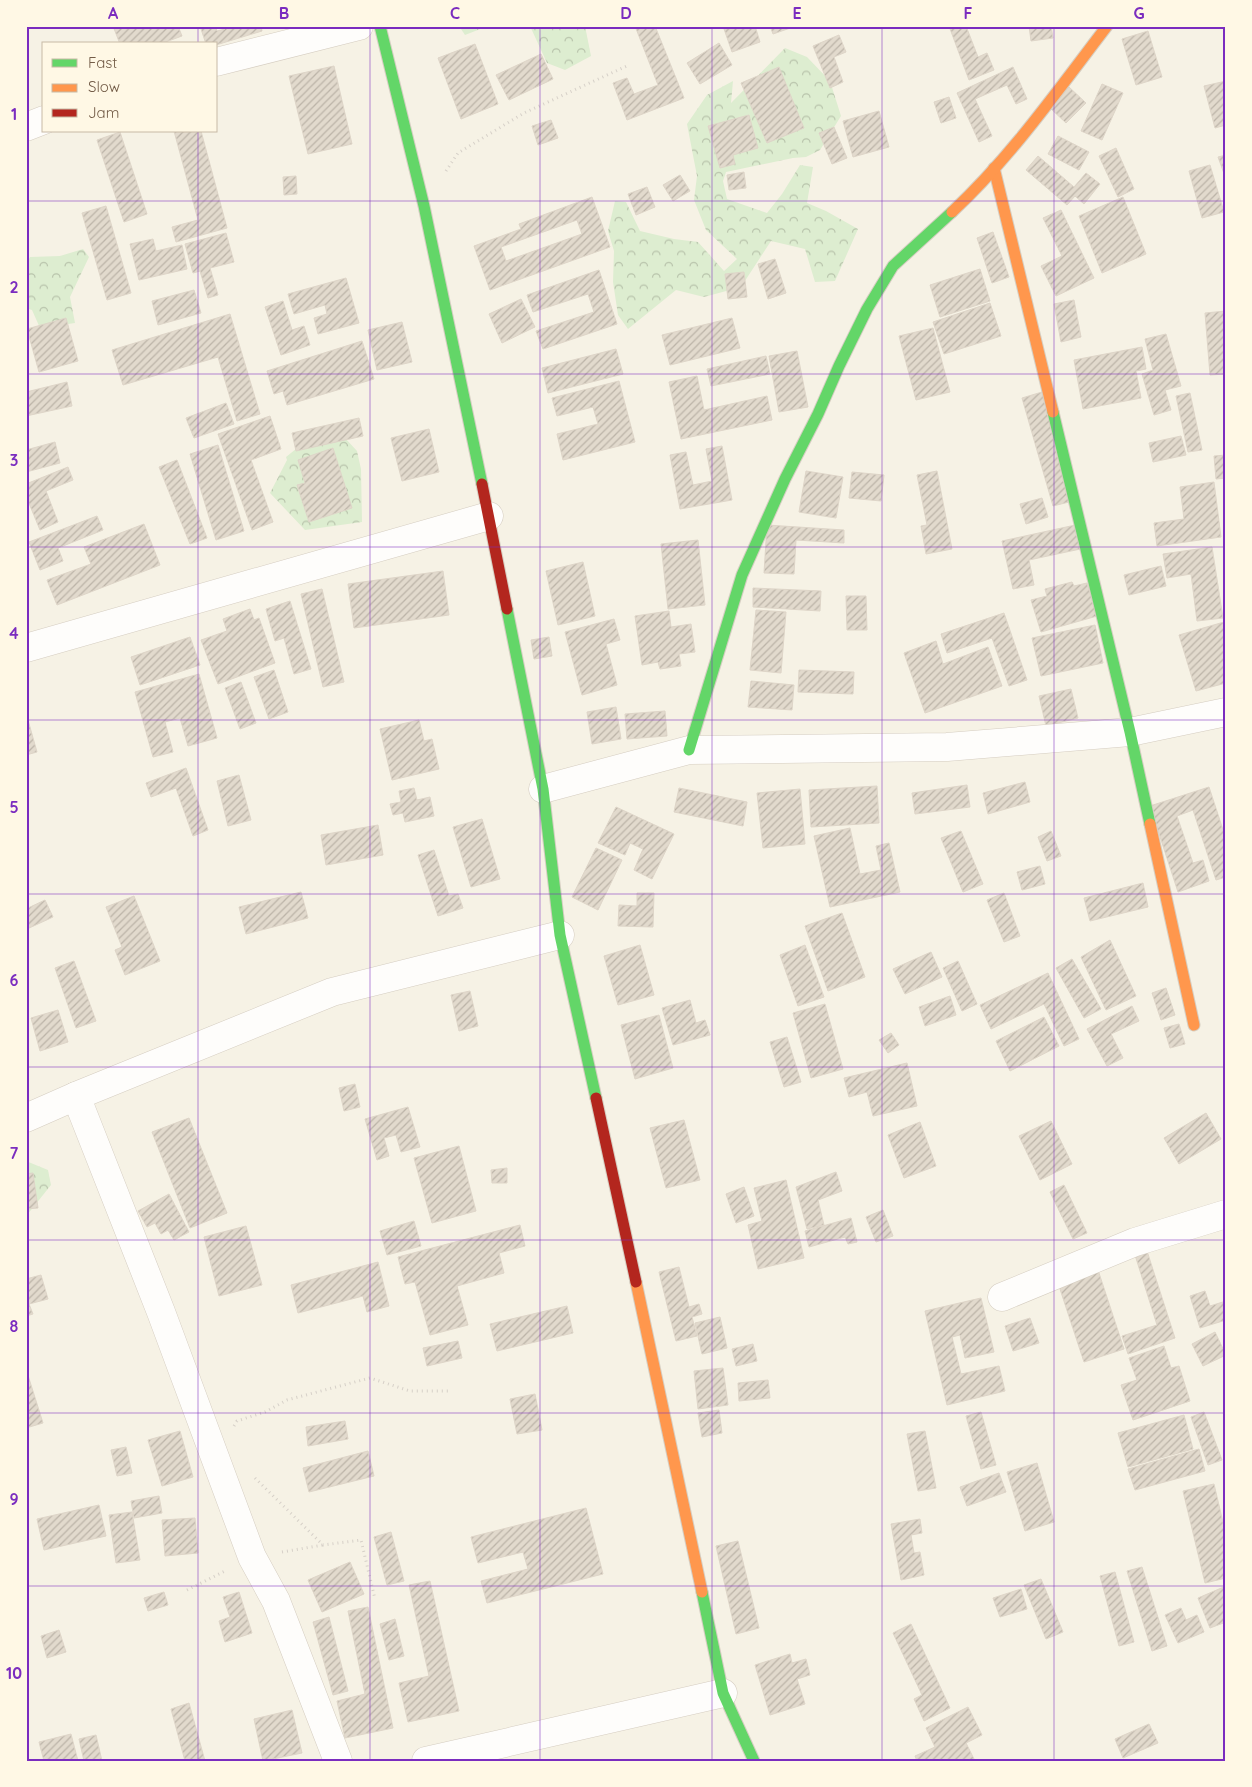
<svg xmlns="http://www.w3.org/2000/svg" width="1252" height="1787" font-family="Quicksand,sans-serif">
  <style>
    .forest { fill: url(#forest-crowns) }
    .building { fill: url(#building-hatch); stroke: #ded5c8; fill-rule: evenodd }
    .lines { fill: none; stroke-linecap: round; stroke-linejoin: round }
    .street-casing { stroke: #d5cdc1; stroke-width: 29 }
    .fast-casing { stroke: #d6cec2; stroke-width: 13 }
    .slow-casing { stroke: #d6cec2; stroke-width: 13 }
    .jam-casing { stroke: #d6cec2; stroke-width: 13 }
    .path { stroke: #d6d0c8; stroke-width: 3; stroke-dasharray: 1 4; stroke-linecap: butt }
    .street { stroke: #fefdfb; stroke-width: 28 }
    .fast { stroke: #63d668; stroke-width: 11 }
    .slow { stroke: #ff974d; stroke-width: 11 }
    .jam { stroke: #b3261e; stroke-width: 11 }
    .grid { fill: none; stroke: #7b2cbf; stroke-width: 1; stroke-opacity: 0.55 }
    .neatline { fill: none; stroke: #7b2cbf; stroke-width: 2 }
    .grid-label { font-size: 16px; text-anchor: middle; font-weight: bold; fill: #7b2cbf }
  </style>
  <defs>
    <pattern id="forest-crowns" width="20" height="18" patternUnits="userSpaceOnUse" patternTransform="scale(1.25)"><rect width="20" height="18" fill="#ddedd0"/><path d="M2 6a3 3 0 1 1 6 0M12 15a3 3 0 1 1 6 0" fill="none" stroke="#b8c3ab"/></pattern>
    <pattern id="building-hatch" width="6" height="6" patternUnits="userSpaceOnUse" patternTransform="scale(1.25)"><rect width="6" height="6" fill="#e2dacd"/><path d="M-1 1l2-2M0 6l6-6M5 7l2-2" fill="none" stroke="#bcb4a8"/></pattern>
  </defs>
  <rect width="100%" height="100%" fill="#f6f2e5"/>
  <g class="forest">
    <polygon points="459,26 488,26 465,35"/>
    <polygon points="530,26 585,26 591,56 565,70 547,63"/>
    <polygon points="785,48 807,57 830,81 841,116 820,150 806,157 793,158 726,172 723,181 727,199 767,213 782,194 800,165 813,167 807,203 826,211 858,229 835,281 815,282 805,249 771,241 741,287 704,297 676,290 628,329 618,315 613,282 614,251 608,231 615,201 626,202 640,231 674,239 698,242 724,271 737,259 706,230 694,200 697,176 687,124 707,95 733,81 731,103"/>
    <polygon points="83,249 89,257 70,297 75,323 40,328 32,310 26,308 26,264 30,257 60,256"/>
    <polygon points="334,426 357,451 361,469 362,522 305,530 270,493 287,460 286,457 307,440"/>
    <polygon points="26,1161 48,1170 51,1185 27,1215"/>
  </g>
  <g class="building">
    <polygon points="113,26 178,26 182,36 160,44 120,44"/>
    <polygon points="200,26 215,26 217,31 225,29 224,26 261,26 262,31 216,45 206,44"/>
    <polygon points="635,26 655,26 684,98 627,120 613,83 627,78 634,94 658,85"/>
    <polygon points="723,26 755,26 760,42 732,52"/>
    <polygon points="770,26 796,26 773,34"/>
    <polygon points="949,26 966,26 978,57 987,53 994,70 969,80"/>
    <polygon points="1029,26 1051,26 1053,38 1031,41"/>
    <polygon points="1148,31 1162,77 1136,85 1122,39"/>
    <polygon points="839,35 846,52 834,57 843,82 830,88 813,46"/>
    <polygon points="719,43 732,65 700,84 687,63"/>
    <polygon points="475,44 498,104 461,119 438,58"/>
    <polygon points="541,54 553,79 509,100 496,75"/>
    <polygon points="334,66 352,144 308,154 289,76"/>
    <polygon points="779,67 804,128 767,143 741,83"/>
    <polygon points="1013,67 1027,99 1016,104 1007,85 975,99 992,136 979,142 957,93"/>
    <polygon points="1226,81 1226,125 1215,128 1204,86"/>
    <polygon points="1102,84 1123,93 1102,140 1081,131"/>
    <polygon points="1069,87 1086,103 1066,123 1049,107"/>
    <polygon points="949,97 956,118 941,123 934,102"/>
    <polygon points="879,111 889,147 853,157 843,121"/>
    <polygon points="749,115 758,148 733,155 735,164 720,168 708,126"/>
    <polygon points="551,120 558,138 538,145 532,126"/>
    <polygon points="834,127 847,158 832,164 819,133"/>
    <polygon points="174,131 201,131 227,228 176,242 172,227 198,220"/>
    <polygon points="120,132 147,214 124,222 97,140"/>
    <polygon points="1058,136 1089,152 1079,170 1048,154"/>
    <polygon points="1116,148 1134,189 1118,197 1099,156"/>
    <polygon points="1226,155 1226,179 1218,157"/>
    <polygon points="1038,156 1074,187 1086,173 1100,184 1084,204 1075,196 1067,205 1026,170"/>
    <polygon points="1210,165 1224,212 1202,218 1189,171"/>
    <polygon points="744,172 746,188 729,190 727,175"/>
    <polygon points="680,175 690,191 673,201 663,185"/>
    <polygon points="296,176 297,194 284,195 283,177"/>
    <polygon points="647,187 655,207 636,215 628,194"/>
    <path d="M592,197L610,247L490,290L474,246L521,229L519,224ZM577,220L582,234L506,261L501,247Z"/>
    <polygon points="1123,197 1146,254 1102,273 1079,216"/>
    <polygon points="106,206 131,293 107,300 82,213"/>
    <polygon points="1061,210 1094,278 1056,296 1041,266 1062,256 1043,218"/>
    <polygon points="993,232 1009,277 992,283 977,238"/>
    <polygon points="226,233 234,262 210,268 218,295 208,298 200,271 193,273 185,244"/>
    <polygon points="153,239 156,251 182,245 187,269 139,280 130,244"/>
    <polygon points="775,259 786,293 768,299 758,264"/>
    <polygon points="980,269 990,301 940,317 930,285"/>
    <polygon points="599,270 617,324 543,349 536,331 594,312 588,294 533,312 527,295"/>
    <polygon points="744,272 747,297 728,299 725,274"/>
    <polygon points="346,278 359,323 318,334 314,318 327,314 325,305 294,314 288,294"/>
    <polygon points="194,290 201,313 158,325 152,301"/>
    <polygon points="521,299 535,327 502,343 489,314"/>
    <polygon points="1074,300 1081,337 1061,342 1054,304"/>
    <polygon points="283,301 292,330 304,326 310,345 281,355 265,307"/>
    <polygon points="990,303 1001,336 944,354 933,322"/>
    <polygon points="1226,311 1226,374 1210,375 1205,313"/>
    <polygon points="230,314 260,414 237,421 218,357 123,385 112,350"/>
    <polygon points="66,318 78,361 39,372 27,329"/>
    <polygon points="732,318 740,348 670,365 662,335"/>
    <polygon points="402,322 412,362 377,370 368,330"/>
    <polygon points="933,328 950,392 916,400 899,336"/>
    <polygon points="1166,334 1181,386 1165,390 1171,410 1154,415 1142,374 1153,370 1145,339"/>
    <polygon points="362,341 374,379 287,405 283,391 274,394 267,371"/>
    <polygon points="1142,347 1146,369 1136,371 1141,398 1083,409 1074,360"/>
    <polygon points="616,349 623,374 548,393 542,368"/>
    <polygon points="797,351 808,407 779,412 769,356"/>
    <polygon points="766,356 770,374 711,386 707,369"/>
    <polygon points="697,376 704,410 767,396 772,420 681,439 669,382"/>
    <polygon points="619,381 635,442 563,460 557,434 598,424 593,407 557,416 552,398"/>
    <polygon points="67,382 72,406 26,416 26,392"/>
    <polygon points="1042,392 1073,501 1053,506 1022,398"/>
    <polygon points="1190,393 1202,450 1188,452 1176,396"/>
    <polygon points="226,403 234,424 194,438 186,418"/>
    <polygon points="270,416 281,449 251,460 273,522 252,530 218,434"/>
    <polygon points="359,418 363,436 296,451 292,433"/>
    <polygon points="429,429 439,472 402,481 391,438"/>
    <polygon points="1181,436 1186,455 1153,462 1149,443"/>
    <polygon points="55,442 60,463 26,472 26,450"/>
    <polygon points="218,445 244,531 216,540 190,454"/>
    <polygon points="722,446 732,500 680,509 670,455 686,452 693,485 712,481 706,449"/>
    <polygon points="333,448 352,508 309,522 297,485 305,483 298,460"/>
    <polygon points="1226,455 1226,478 1216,479 1214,456"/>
    <polygon points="177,460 207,538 190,544 159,467"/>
    <polygon points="68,467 73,480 46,491 58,522 40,530 26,496 26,484"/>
    <polygon points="806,471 843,477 836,518 799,512"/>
    <polygon points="937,471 952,549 926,554 921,526 927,525 917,475"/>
    <polygon points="852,472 884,475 881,501 849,498"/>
    <polygon points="1214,482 1221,537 1157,546 1154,523 1184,519 1180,487"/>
    <polygon points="1042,498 1048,517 1026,524 1020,504"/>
    <polygon points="97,516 103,530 58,548 63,561 40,570 29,542"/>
    <polygon points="144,524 160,565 57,605 47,580 91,564 84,547"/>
    <polygon points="1080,524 1085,548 1029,560 1034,585 1013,589 1002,541"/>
    <polygon points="767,525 844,530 844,543 796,540 794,574 764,573"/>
    <polygon points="698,540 705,605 668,609 661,544"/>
    <polygon points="1212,547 1223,618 1197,621 1191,574 1167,578 1163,554"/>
    <polygon points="583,562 595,616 558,625 546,571"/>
    <polygon points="1161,566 1166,586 1129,595 1124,575"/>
    <polygon points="443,571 449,615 354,628 348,584"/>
    <polygon points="1072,582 1074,586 1087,583 1097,616 1041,632 1031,600 1047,596 1045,589"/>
    <polygon points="753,588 821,591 820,611 753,607"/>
    <polygon points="322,589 344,682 323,687 301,594"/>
    <polygon points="846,596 866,596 867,630 847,630"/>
    <polygon points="290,601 311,669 294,674 284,638 275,641 266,609"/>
    <polygon points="250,609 254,620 259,618 275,663 218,684 201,640 227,631 223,619"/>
    <polygon points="756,610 786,612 781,673 750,670"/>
    <polygon points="669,611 671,627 691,624 695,652 679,654 681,666 660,669 658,662 642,665 635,616"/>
    <polygon points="1004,613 1027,680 1009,686 992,638 947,653 941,634"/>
    <polygon points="614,619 620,640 606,644 617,685 582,695 565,632"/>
    <polygon points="1224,622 1226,628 1226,683 1196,691 1179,635"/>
    <polygon points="1095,625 1103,663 1041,676 1032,638"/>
    <polygon points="190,637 200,665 140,685 131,657"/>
    <polygon points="549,637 552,656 534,659 531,640"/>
    <polygon points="936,641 943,664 988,647 1002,686 925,713 904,653"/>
    <polygon points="274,670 288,712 269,719 254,677"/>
    <polygon points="799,670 854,672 853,694 798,692"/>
    <polygon points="199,674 217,738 188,746 180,718 165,722 173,752 153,757 135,692"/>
    <polygon points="751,681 794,685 792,710 748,707"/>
    <polygon points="241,682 256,723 240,729 225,688"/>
    <polygon points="1071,689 1078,718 1046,726 1039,696"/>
    <polygon points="616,707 621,739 592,744 587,712"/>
    <polygon points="665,711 667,736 627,739 625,714"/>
    <polygon points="26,713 37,752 26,755"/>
    <polygon points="419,720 424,741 432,739 439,769 392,780 380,729"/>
    <polygon points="186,768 208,830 193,836 176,788 151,797 146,783"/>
    <polygon points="239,775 251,820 228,826 217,781"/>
    <polygon points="1025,782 1030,802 988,814 983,793"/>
    <polygon points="967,785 970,807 915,814 912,793"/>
    <polygon points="877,786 879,823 811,827 809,790"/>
    <polygon points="1209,787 1226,839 1226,877 1216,880 1193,810 1177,816 1193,863 1203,860 1209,881 1178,892 1150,806"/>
    <polygon points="414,788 417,800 430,797 434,816 405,822 403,813 393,815 390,804 401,802 399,791"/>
    <polygon points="679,788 747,802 743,826 674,812"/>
    <polygon points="800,789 805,844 763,848 757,793"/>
    <polygon points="616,807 674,834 652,879 634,870 643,849 630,843 625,855 598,843"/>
    <polygon points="482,819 500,879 471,887 453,827"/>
    <polygon points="378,825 383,855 326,865 321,835"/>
    <polygon points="850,828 860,874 881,870 876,846 889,843 900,892 830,907 814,836"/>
    <polygon points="961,831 983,884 963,892 941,838"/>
    <polygon points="1051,831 1061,856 1047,861 1038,837"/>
    <polygon points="596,848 622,860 598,910 572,897"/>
    <polygon points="434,850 449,896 458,894 463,908 438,916 418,855"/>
    <polygon points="1040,866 1045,884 1022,890 1017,872"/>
    <polygon points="1143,883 1148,907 1090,921 1084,898"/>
    <polygon points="301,892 308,918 246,934 239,907"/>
    <polygon points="637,893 654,893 653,927 618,926 619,905 637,906"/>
    <polygon points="1004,893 1020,936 1004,942 987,900"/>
    <polygon points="134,896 160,961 125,975 115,950 122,947 106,907"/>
    <polygon points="45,900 53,917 27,929 26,909"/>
    <polygon points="842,913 865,977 828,991 805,926"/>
    <polygon points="1110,940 1136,996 1106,1010 1081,957"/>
    <polygon points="640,945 654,995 618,1005 604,956"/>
    <polygon points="805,945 824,997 798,1006 780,955"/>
    <polygon points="931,952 942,977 905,994 893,969"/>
    <polygon points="1072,959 1101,1009 1084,1018 1056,968"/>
    <polygon points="74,961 96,1021 76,1028 55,968"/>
    <polygon points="958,961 977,1004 962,1011 943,968"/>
    <polygon points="1048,973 1079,1039 1064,1046 1044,1004 991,1029 980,1005"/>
    <polygon points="1166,988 1175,1015 1161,1020 1152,993"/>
    <polygon points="470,991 478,1026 459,1031 451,995"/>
    <polygon points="950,996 956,1015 925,1026 919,1007"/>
    <polygon points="690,1000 696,1023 705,1020 710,1035 673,1045 662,1008"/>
    <polygon points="825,1004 843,1069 811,1078 793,1013"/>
    <polygon points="1132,1006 1139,1021 1111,1034 1123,1058 1107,1066 1087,1029"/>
    <polygon points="58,1010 68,1042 40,1051 31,1018"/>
    <polygon points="659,1015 673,1068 635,1079 621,1025"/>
    <polygon points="1044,1017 1059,1046 1010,1071 996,1041"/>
    <polygon points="1179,1024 1185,1044 1170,1048 1164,1028"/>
    <polygon points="891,1033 899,1045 888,1053 879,1040"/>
    <polygon points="787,1037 801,1082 784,1087 770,1042"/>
    <polygon points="907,1063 917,1106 873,1116 867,1092 849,1097 844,1078"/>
    <polygon points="355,1084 360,1107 344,1111 339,1088"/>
    <polygon points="408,1107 420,1147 401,1152 396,1135 384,1138 389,1156 377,1160 365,1119"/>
    <polygon points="1206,1113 1221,1139 1179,1164 1164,1138"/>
    <polygon points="189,1118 227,1213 190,1228 152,1132"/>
    <polygon points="684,1120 700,1180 666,1188 650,1128"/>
    <polygon points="1051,1121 1072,1164 1040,1180 1019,1136"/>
    <polygon points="920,1122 936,1166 904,1178 888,1135"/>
    <polygon points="459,1146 476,1211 432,1223 414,1158"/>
    <polygon points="507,1168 507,1183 492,1183 491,1170"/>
    <polygon points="836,1172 842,1191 818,1200 824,1225 807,1229 796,1187"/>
    <polygon points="33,1173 38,1208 26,1209 26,1174"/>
    <polygon points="786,1180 804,1258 758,1269 748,1225 762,1221 754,1188"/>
    <polygon points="1064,1185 1087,1233 1073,1239 1050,1192"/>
    <polygon points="744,1187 754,1216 736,1223 726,1194"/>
    <polygon points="169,1194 189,1232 174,1240 168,1230 161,1234 155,1223 147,1227 138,1211"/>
    <polygon points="883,1210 893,1236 876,1242 866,1217"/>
    <polygon points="851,1218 857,1242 848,1244 845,1237 809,1247 805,1231"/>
    <polygon points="414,1221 421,1246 387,1255 380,1231"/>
    <polygon points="520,1225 525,1246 499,1253 504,1273 457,1286 468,1325 430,1335 415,1282 405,1284 398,1257"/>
    <polygon points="246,1226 262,1285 219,1296 204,1237"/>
    <polygon points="1147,1251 1175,1338 1128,1354 1122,1336 1157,1325 1135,1255"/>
    <polygon points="378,1262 389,1306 367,1312 363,1296 298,1313 291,1285"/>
    <polygon points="679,1267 689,1307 699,1304 702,1314 692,1317 697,1336 676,1341 659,1272"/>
    <polygon points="1098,1270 1124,1349 1084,1362 1058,1283"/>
    <polygon points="41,1275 48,1299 29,1304 33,1314 26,1316 26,1279"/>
    <polygon points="1205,1291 1210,1306 1226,1301 1226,1320 1200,1328 1190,1296"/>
    <polygon points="981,1298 994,1352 965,1358 960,1335 952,1337 961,1374 999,1366 1005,1391 947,1405 925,1311"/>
    <polygon points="567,1306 573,1333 497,1351 490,1324"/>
    <polygon points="720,1317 727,1348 702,1354 695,1323"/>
    <polygon points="1030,1318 1039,1343 1013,1351 1005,1326"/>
    <polygon points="1215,1332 1226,1355 1203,1366 1192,1344"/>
    <polygon points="458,1341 462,1358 427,1366 423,1348"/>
    <polygon points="753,1344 757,1361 736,1366 732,1349"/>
    <polygon points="1164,1346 1171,1368 1179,1366 1190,1401 1133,1420 1121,1385 1137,1380 1129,1358"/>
    <polygon points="723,1368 728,1405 698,1409 694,1371"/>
    <polygon points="26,1369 43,1423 26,1428"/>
    <polygon points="768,1380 770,1398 739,1401 738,1383"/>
    <polygon points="535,1394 542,1430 517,1434 510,1399"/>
    <polygon points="719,1410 722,1433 702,1437 698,1413"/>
    <polygon points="981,1412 996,1465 981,1469 966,1416"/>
    <polygon points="1204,1412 1222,1460 1208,1465 1191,1417"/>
    <polygon points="1184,1415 1193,1449 1128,1467 1118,1433"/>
    <polygon points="345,1421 348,1439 308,1446 306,1427"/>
    <polygon points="180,1431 193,1477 162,1486 148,1440"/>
    <polygon points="925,1431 936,1488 918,1491 907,1434"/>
    <polygon points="126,1447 132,1473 117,1476 111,1450"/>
    <polygon points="1199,1449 1205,1471 1135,1490 1128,1469"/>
    <polygon points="368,1451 374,1476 309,1492 303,1468"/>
    <polygon points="1037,1463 1054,1522 1025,1531 1007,1472"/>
    <polygon points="999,1473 1006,1492 967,1506 960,1487"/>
    <polygon points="1214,1484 1226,1535 1226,1578 1205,1583 1183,1491"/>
    <polygon points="159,1496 162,1513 134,1518 131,1501"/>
    <polygon points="99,1505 106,1536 44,1550 37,1519"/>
    <polygon points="586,1508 603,1574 487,1603 481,1581 528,1569 523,1552 478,1563 471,1537"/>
    <polygon points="132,1512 140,1560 116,1563 109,1515"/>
    <polygon points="195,1518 198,1553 165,1556 162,1520"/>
    <polygon points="920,1519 922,1533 911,1535 914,1553 920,1552 924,1575 901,1580 891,1524"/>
    <polygon points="391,1532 404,1581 387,1585 374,1537"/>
    <polygon points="738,1541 759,1628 736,1634 716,1546"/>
    <polygon points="350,1562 364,1594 322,1612 308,1580"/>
    <polygon points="1142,1567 1167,1646 1152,1651 1127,1571"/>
    <polygon points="1115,1572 1134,1642 1119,1646 1100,1576"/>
    <polygon points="1041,1579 1063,1632 1046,1639 1024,1585"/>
    <polygon points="430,1581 459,1711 408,1722 399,1683 429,1676 409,1585"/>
    <polygon points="1226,1586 1226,1622 1210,1628 1198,1598"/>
    <polygon points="1021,1589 1027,1609 1000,1617 993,1598"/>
    <polygon points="164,1592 168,1605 148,1611 144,1598"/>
    <polygon points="239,1592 252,1633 225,1642 219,1621 230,1617 223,1597"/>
    <polygon points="368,1607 393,1728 345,1738 337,1701 365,1694 348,1611"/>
    <polygon points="1181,1608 1186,1620 1197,1615 1204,1632 1178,1643 1165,1615"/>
    <polygon points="329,1617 348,1691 333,1695 313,1622"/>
    <polygon points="395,1619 404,1656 389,1660 380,1624"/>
    <polygon points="911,1624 950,1708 924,1721 914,1699 922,1695 893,1633"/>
    <polygon points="59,1630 66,1652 47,1658 41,1636"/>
    <polygon points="790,1654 792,1663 806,1659 810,1675 797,1679 805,1704 770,1715 755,1665"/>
    <polygon points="189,1703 205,1761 185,1761 171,1709"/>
    <polygon points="968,1707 982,1735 966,1743 975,1761 917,1761 915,1756 935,1747 926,1728"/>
    <polygon points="292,1710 302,1753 263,1761 254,1719"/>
    <polygon points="1149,1724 1158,1743 1123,1758 1115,1739"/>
    <polygon points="71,1734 78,1761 44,1761 39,1742"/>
    <polygon points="96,1735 102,1761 84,1761 79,1739"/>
  </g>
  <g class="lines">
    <g class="street-casing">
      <g id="street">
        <polyline points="216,62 359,26"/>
        <polyline points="26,127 44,120"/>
        <polyline points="26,648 489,516"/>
        <polyline points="543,789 689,750 947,747 1130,732 1226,712"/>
        <polyline points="76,1096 161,1312 252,1557 276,1601 338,1761"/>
        <polyline points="26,1118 76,1096 332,992 560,935"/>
        <polyline points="1002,1297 1135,1242 1226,1214"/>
        <polyline points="426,1761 723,1693"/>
      </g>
    </g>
    <g class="fast-casing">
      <g id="fast">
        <polyline points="380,26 424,206 482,484"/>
        <polyline points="1053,412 1130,732 1150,824"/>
        <polyline points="507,609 543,789 560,935 596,1098"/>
        <polyline points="689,750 742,575 785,479 818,414 839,366 867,309 893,266 952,212"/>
        <polyline points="702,1592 723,1693 754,1761"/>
      </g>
    </g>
    <g class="slow-casing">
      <g id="slow">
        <polyline points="994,168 1053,412"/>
        <path d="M952,212C1011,157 1058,90 1107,26"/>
        <polyline points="1150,824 1194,1025"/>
        <polyline points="636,1282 702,1592"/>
      </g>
    </g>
    <g class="jam-casing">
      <g id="jam">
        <polyline points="482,484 507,609"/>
        <polyline points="596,1098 636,1282"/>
      </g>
    </g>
    <g class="path">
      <polyline points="446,171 458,153 524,113 629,65"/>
      <polyline points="234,1426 237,1421 265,1412 287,1400 370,1378 410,1391 449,1391"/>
      <polyline points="255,1478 323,1545 361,1540 375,1599"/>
      <polyline points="282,1552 323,1545"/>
      <polyline points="187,1590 227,1570"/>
    </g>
    <use href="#street" class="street"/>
    <use href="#fast" class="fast"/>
    <use href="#slow" class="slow"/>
    <use href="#jam" class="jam"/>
  </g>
  <path class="grid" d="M198,26V44M370,26V1761M540,26V1761M712,26V1761M882,26V1761M1054,26V1761M198,131V1761M26,201H1226M26,374H1226M26,547H1226M26,720H1226M26,894H1226M26,1067H1226M26,1240H1226M26,1413H1226M26,1586H1226"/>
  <rect width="1252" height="1787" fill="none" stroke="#fff8e5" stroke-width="55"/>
  <rect x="42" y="42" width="175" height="90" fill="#fff8e5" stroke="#c7baa6"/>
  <rect x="52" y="59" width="25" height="8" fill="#63d668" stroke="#c7baa6"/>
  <text x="88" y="68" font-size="15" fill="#735c47">Fast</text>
  <rect x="52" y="84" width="25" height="8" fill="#ff974d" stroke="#c7baa6"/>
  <text x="88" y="92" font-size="15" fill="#735c47">Slow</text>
  <rect x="52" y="109" width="25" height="8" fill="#b3261e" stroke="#c7baa6"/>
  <text x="88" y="118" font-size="15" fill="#735c47">Jam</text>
  <rect x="28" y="28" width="1196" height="1732" class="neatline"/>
  <g class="grid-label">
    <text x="113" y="19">A</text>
    <text x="284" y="19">B</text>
    <text x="455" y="19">C</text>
    <text x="626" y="19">D</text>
    <text x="797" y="19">E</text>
    <text x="968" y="19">F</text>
    <text x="1139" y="19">G</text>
    <text x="14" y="120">1</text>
    <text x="14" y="293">2</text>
    <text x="14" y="466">3</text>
    <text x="14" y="639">4</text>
    <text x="14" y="813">5</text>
    <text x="14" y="986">6</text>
    <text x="14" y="1159">7</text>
    <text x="14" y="1332">8</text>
    <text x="14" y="1505">9</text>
    <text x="14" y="1679">10</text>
  </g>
</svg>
